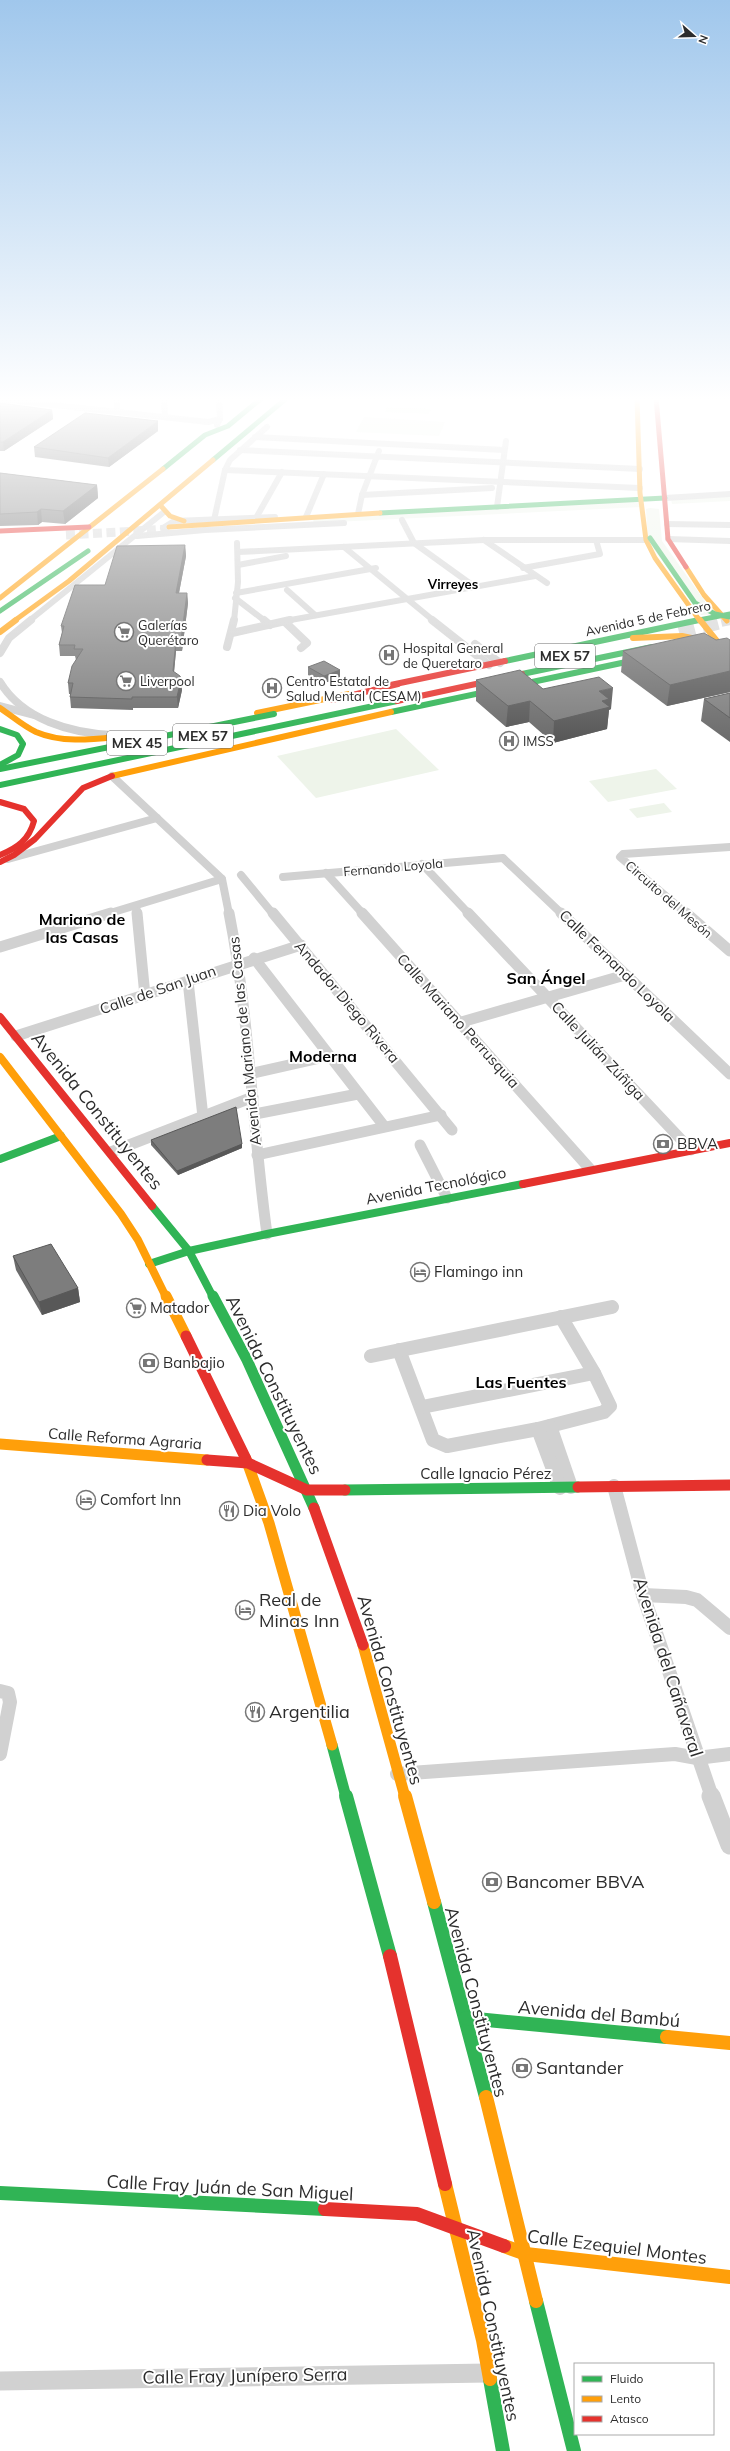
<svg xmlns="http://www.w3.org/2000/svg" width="730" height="2451" font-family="Mulish,sans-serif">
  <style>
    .green { fill: #eef4ea }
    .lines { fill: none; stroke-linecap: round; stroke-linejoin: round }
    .secondary-tunnel { stroke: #d5d5d5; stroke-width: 9; stroke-dasharray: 9 4.5; stroke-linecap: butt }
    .highway-tunnel-far1 { stroke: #d5d5d5; stroke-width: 12; stroke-dasharray: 12 6; stroke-linecap: butt }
    .highway-tunnel { stroke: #d5d5d5; stroke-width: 16; stroke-dasharray: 16 8; stroke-linecap: butt }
    .street-far4 { stroke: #d1d1d1; stroke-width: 6 }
    .street-far3 { stroke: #d1d1d1; stroke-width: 8 }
    .street-far2 { stroke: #d1d1d1; stroke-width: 11 }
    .street-far1 { stroke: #d1d1d1; stroke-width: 14 }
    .street { stroke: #d1d1d1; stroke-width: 19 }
    .fast-far4 { stroke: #30b455; stroke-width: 5 }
    .fast-far3 { stroke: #30b455; stroke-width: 6 }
    .fast-far2 { stroke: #30b455; stroke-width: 8 }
    .fast-far1 { stroke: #30b455; stroke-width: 11 }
    .fast { stroke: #30b455; stroke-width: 14 }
    .slow-far4 { stroke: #ff9f0a; stroke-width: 5 }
    .slow-far3 { stroke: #ff9f0a; stroke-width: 6 }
    .slow-far2 { stroke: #ff9f0a; stroke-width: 8 }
    .slow-far1 { stroke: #ff9f0a; stroke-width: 11 }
    .slow { stroke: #ff9f0a; stroke-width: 14 }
    .jam-far4 { stroke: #e5322d; stroke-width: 5 }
    .jam-far3 { stroke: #e5322d; stroke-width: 6 }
    .jam-far2 { stroke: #e5322d; stroke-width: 8 }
    .jam-far1 { stroke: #e5322d; stroke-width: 11 }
    .jam { stroke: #e5322d; stroke-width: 14 }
    .fast-bridge-far1 { stroke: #30b455; stroke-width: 5 }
    .fast-bridge { stroke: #30b455; stroke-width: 6 }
    .slow-bridge { stroke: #ff9f0a; stroke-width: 6 }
    .wall { fill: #6c6c6c }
    .shaded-wall { fill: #585858 }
    .building { fill: #7d7d7d; stroke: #585858 }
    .labels { text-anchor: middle; stroke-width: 4; stroke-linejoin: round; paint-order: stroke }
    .far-neighbourhood-label { font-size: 13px; font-weight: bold; fill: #000; stroke: #fff }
    .far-street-label { font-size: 13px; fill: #2c2c2c; stroke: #fff }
    .far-poi-label { font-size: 13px; fill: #2c2c2c; stroke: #fff; text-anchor: start }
    .shield { fill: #fff; stroke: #6b6b6b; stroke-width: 1 }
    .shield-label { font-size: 14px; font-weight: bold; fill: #2c2c2c }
    .street-label { font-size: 15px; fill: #2c2c2c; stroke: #fff }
    .poi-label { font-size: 15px; fill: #2c2c2c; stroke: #fff; text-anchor: start }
    .neighbourhood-label { font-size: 16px; font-weight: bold; fill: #000; stroke: #fff }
    .near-street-label { font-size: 18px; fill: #2c2c2c; stroke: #fff }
    .near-poi-label { font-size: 18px; fill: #2c2c2c; stroke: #fff; text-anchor: start }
  </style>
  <rect width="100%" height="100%" fill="#fff"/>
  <g class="green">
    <polygon points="387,407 431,409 429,414 385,412"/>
    <polygon points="364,417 445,422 439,436 356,432"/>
    <polygon points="730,496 730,501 672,504 671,499"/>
    <polygon points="641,500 641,507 313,523 314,517"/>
    <polygon points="650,508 659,509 662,541 714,614 701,615 648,541 646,509"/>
    <polygon points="396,729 439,770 316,798 277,756"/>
    <polygon points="656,769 677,789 608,802 589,781"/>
    <polygon points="664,803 672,812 637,818 629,809"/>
  </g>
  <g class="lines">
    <polyline class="secondary-tunnel" points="66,535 170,529"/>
    <polyline class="highway-tunnel-far1" points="721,621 730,619"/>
    <polyline class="highway-tunnel" points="679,632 724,620"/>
    <g class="street-far4">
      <polyline points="117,397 117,412"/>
      <polyline points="164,397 165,417"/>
      <polyline points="0,399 208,422 220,419"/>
      <polyline points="217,425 220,419 219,397"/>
      <polyline points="255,437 504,450"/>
      <polyline points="240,450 640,469"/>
      <polyline points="225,470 640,488"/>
      <polyline points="362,495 492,488"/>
      <polyline points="665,498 730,494"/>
      <polyline points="497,507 506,441"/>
      <polyline points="358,514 362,495 379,451"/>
      <polyline points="306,517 324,474"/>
      <polyline points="256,518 282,472"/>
      <polyline points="214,520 225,470 230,460 267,427"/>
      <polyline points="402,520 414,543 475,587"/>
      <polyline points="667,524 730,525"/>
      <polyline points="167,533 163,528 174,521 275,517"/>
      <polyline points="137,536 205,530 344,523"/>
      <polyline points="668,539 730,541"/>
      <polyline points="484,540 547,583"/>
      <polyline points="344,547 434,621"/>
      <polyline points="238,552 484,540 646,540"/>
      <polyline points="238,565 286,556"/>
      <polyline points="523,568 600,554 596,540"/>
      <polyline points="287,590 315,615"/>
      <polyline points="236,593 376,568"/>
      <polyline points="235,598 265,621"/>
      <polyline points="29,621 164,512"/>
      <polyline points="234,621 238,582 237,543"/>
      <polyline points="285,621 535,576"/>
    </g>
    <g class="street-far3">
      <polyline points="264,620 270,625"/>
      <polyline points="432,620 489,665"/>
      <polyline points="285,622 307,643 301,648"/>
      <polyline points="232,633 290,620"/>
      <polyline points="475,644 500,663"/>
      <polyline points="227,647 234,620"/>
      <polyline points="0,653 9,638 31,620"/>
      <path d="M0,682C23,720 71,733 112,735"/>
      <polyline points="0,706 34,715"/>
      <polyline points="112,776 222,879 229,914"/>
      <polyline points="8,859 157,818"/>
      <polyline points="422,864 469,914"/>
      <polyline points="326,873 363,914"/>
      <polyline points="241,875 273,914"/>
      <polyline points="283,877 503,858 562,914"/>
      <polyline points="136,906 137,914"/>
      <polyline points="107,914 222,879"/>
      <polyline points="687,914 620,857 623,854 730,847"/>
    </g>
    <g class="street-far2">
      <polyline points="137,913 145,996"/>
      <path d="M229,913C250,1019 252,1127 267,1234"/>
      <polyline points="273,913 452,1130"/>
      <polyline points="362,913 590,1169"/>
      <polyline points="468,913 691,1150"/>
      <polyline points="561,913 730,1074"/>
      <polyline points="686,913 730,951"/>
      <polyline points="0,947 111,913"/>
      <polyline points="254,958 384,1126"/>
      <polyline points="188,981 203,1117"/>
      <polyline points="458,1023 625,975"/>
      <polyline points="16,1036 301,945"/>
      <polyline points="249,1074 329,1056"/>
      <polyline points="255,1114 358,1094"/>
      <polyline points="420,1145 447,1198"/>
      <polyline points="111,1152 253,1097"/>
      <polyline points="257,1155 441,1115"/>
    </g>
    <g class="street-far1">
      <polyline points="399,1350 433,1440 447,1446 538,1429 604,1412 610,1406 594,1373 561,1317"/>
      <polyline points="371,1356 612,1307"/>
      <polyline points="422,1407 594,1373"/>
      <polyline points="550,1426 571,1487"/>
      <polyline points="538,1429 560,1488"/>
      <polyline points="614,1486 643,1595 712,1797"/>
      <polyline points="643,1595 686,1597 697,1600 730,1628"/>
      <polyline points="0,1691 8,1693 10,1702 0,1754"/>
      <polyline points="397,1774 675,1754 697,1758 730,1754"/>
    </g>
    <g class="street">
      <polyline points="711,1796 730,1845"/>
      <polyline points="0,2381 488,2373"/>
    </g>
    <g class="fast-far4">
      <polyline points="213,460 288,397"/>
      <polyline points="163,469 205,435 228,426 263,397"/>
      <polyline points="380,513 665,498"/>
      <polyline points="0,611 88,551"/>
      <polyline points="694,621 730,614"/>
    </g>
    <g class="fast-far3">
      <polyline points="505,661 699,620"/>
      <polyline points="522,674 652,647"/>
      <polyline points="391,712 645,658"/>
      <polyline points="0,729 17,735 23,744 18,755 0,765"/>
      <polyline points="0,785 397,701"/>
    </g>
    <g class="fast-far2">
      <polyline points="0,1159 61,1136"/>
      <polyline points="152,1206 189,1251 213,1297"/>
      <polyline points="149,1264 189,1251 267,1234 523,1184"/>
    </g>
    <g class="fast-far1">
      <polyline points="213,1296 247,1360 314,1508"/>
      <polyline points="345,1490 578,1487"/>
      <polyline points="332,1745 346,1797"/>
    </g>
    <g class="fast">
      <polyline points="346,1796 390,1956"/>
      <polyline points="434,1902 486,2097"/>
      <polyline points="466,2018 667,2037"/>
      <polyline points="0,2193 325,2209"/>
      <polyline points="536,2301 574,2451"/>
      <polyline points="490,2379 503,2451"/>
    </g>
    <g class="slow-far4">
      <polyline points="637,397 640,493 646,540 655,558 700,621"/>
      <polyline points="160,505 170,516 184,521"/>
      <polyline points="169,527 380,513"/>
      <polyline points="686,567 704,595 727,621"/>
      <polyline points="0,598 163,469"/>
      <polyline points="14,621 69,581 213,460"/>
    </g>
    <g class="slow-far3">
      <polyline points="700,620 725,651"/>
      <polyline points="0,632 16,620"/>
      <path d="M0,708C12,716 23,726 36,732C64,744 95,739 125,736"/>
      <polyline points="257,713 349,694"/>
      <polyline points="112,776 391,712"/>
    </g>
    <polyline class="slow-far2" points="0,1057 121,1214 138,1240 166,1297"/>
    <g class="slow-far1">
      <polyline points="166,1296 186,1336"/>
      <polyline points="0,1444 207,1460"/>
      <polyline points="246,1459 269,1523 332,1745"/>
      <polyline points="363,1645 405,1797"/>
    </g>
    <g class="slow">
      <polyline points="405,1796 434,1902"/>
      <polyline points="667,2037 730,2043"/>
      <polyline points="486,2097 536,2301"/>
      <polyline points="445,2184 483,2340 490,2379"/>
      <polyline points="504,2246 526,2254 730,2277"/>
    </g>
    <g class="jam-far4">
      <polyline points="656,397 668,539 686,567"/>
      <polyline points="0,531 89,527"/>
    </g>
    <g class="jam-far3">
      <polyline points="381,687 505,661"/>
      <polyline points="332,700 398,684"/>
      <polyline points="397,701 522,674"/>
      <path d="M0,802L24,809L34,821C29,840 17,848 0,855"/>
      <polyline points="0,862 14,855 35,839 83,788 112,776"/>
    </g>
    <g class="jam-far2">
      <polyline points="0,1017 152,1206"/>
      <polyline points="523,1184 730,1143"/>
    </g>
    <g class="jam-far1">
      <polyline points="186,1336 246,1459"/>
      <polyline points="207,1460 248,1463 307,1490 345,1490"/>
      <polyline points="578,1487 730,1485"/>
      <polyline points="314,1508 363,1645"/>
    </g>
    <g class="jam">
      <polyline points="390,1956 445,2184"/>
      <polyline points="325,2209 417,2214 504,2246"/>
    </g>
    <polyline class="fast-bridge-far1" points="650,538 695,603 715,614 730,617"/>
    <polyline class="fast-bridge" points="0,769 274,714"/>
    <polyline class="slow-bridge" points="633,638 682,636 730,646"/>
  </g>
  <g class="wall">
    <polygon points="462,397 480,397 480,398"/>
    <polygon points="0,403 52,410 53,419 4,451 0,451"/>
    <polygon points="158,431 109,467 35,457 34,447"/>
    <polygon points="0,473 97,485 98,498 65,524 42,522 38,525 0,526"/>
    <polygon points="185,545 186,556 179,593 187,593 188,603 182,651 176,651 174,672 182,690 178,708 133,708 133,710 71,708 70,697 71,694 69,694 68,683 76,660 75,656 60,656 59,645 62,633 61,626 105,585"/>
    <polygon points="716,640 730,640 730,692 667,706 621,672 623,651"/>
    <polygon points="308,667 340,670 340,678 324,683 308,675"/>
    <polygon points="476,680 543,689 611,709 609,710 607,729 553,743 529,722 506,727 476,701"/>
    <polygon points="730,693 730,742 701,721 704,699"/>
    <polygon points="151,1140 242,1144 242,1148 178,1175 151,1145"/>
    <polygon points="13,1256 78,1288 80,1302 42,1315 16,1270"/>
  </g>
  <g class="shaded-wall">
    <polygon points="52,410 53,419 4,451 3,442"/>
    <polygon points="158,421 158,431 109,467 108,458"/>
    <polygon points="97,485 98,498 65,524 63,511"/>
    <polygon points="41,509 42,522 38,525 37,512"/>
    <polygon points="185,545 186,556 177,603 176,593"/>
    <polygon points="187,593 188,603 182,651 181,640"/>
    <polygon points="176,640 176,651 173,682 173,671"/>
    <polygon points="340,670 340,678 324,683 324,676"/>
    <polygon points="730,671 730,692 667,706 670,685"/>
    <polygon points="181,679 182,690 178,708 177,697"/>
    <polygon points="613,688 611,709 609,710 607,729 553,743 554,721 599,691"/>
    <polygon points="530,701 529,722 506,727 508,706"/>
    <polygon points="242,1144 242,1148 178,1175 177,1171"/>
    <polygon points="78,1288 80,1302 42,1315 39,1302"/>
  </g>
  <g class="building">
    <polygon points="0,403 52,410 3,442 0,442"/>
    <polygon points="85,413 158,421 108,458 34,447"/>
    <polygon points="0,473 97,485 63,511 41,509 37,512 0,514"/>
    <polygon points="185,545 176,593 187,593 181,640 176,640 173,671 180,676 181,679 177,697 132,697 132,699 70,697 73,683 68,683 72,666 83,649 74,649 75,645 59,645 64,626 61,626 75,585 105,585 117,546"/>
    <polygon points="704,633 716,640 727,638 730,640 730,671 670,685 623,651"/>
    <polygon points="324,661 340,670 324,676 308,667"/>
    <polygon points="520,670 543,689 599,677 613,688 599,691 609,699 602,701 610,707 554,721 530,701 508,706 476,680"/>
    <polygon points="730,693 730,718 704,699"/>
    <polygon points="236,1107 242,1144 177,1171 151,1140"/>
    <polygon points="51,1244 78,1288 39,1302 13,1256"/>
  </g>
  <linearGradient id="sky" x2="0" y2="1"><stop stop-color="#a0c7ec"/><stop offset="0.54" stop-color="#fff"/><stop offset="1" stop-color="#fff" stop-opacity="0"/></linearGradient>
  <rect width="730" height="740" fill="url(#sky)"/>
  <defs>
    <g id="supermarket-ring" transform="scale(1)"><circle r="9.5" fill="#fff" stroke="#767676" stroke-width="1.5"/><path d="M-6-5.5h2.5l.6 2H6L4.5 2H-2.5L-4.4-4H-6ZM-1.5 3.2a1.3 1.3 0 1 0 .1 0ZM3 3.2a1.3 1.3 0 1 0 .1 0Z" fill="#767676"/></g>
    <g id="hospital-ring" transform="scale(1)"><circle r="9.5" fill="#fff" stroke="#767676" stroke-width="1.5"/><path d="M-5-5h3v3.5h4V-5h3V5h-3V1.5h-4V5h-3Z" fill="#767676"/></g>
    <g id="bank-ring" transform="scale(1)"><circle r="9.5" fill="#fff" stroke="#767676" stroke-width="1.5"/><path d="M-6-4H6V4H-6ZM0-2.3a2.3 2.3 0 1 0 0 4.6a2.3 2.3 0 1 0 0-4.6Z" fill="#767676"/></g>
    <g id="hotel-ring" transform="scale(1)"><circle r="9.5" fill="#fff" stroke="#767676" stroke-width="1.5"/><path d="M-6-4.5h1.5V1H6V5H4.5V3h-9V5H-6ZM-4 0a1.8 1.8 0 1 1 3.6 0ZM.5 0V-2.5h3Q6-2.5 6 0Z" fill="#767676"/></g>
    <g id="restaurant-ring" transform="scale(1)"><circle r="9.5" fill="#fff" stroke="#767676" stroke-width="1.5"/><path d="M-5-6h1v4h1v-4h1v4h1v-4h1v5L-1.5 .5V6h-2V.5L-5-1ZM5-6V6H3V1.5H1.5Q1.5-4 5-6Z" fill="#767676"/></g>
  </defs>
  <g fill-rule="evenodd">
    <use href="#supermarket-ring" x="124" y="632"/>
    <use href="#hospital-ring" x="389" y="655"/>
    <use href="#supermarket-ring" x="126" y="681"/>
    <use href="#hospital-ring" x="272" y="688"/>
    <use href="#hospital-ring" x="509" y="741"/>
    <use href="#bank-ring" x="663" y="1144"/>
    <use href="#hotel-ring" x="420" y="1272"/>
    <use href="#supermarket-ring" x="136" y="1308"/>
    <use href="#bank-ring" x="149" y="1363"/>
    <use href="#hotel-ring" x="86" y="1500"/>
    <use href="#restaurant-ring" x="229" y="1511"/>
    <use href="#hotel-ring" x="245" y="1610"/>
    <use href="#restaurant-ring" x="255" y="1712"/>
    <use href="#bank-ring" x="492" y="1882"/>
    <use href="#bank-ring" x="522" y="2068"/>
  </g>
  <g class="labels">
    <g class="far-neighbourhood-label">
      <text x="453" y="589">Virreyes</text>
    </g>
    <g class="far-street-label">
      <text transform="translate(648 618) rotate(-12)" y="5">Avenida 5 de Febrero</text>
      <text transform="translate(393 867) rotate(-5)" y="5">Fernando Loyola</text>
      <text transform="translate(669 899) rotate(41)" y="5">Circuito del Mesón</text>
    </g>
    <g class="far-poi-label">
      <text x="138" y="630">Galerías<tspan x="138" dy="15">Querétaro</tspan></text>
      <text x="403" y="653">Hospital General<tspan x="403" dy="15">de Queretaro</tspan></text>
      <text x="140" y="686">Liverpool</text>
      <text x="286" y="686">Centro Estatal de<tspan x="286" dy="15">Salud Mental (CESAM)</tspan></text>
      <text x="523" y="746">IMSS</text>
    </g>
    <g class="shield">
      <rect x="535" y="644" width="60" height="24" rx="3"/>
      <rect x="173" y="724" width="60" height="24" rx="3"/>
      <rect x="107" y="731" width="60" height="24" rx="3"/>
    </g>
    <g class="shield-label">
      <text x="565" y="661">MEX 57</text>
      <text x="203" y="741">MEX 57</text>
      <text x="137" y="748">MEX 45</text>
    </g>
    <g class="street-label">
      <text transform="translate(617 966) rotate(44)" y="5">Calle Fernando Loyola</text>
      <text transform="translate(158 990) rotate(-19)" y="5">Calle de San Juan</text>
      <text transform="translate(347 1002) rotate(50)" y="5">Andador Diego Rivera</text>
      <text transform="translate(458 1021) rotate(48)" y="5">Calle Mariano Perrusquia</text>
      <text transform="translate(245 1041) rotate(-96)" y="5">Avenida Mariano de las Casas</text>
      <text transform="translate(598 1051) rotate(47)" y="5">Calle Julián Zúñiga</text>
      <text transform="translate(436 1186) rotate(-11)" y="5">Avenida Tecnológico</text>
      <text transform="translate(125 1439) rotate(4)" y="5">Calle Reforma Agraria</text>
      <text x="486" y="1479">Calle Ignacio Pérez</text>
    </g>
    <g class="poi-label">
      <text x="677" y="1149">BBVA</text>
      <text x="434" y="1277">Flamingo inn</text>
      <text x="150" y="1313">Matador</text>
      <text x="163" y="1368">Banbajio</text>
      <text x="100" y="1505">Comfort Inn</text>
      <text x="243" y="1516">Dia Volo</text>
    </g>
    <g class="neighbourhood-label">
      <text x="82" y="925">Mariano de<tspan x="82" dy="18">las Casas</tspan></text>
      <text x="546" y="984">San Ángel</text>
      <text x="323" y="1062">Moderna</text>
      <text x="521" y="1388">Las Fuentes</text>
    </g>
    <g class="near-street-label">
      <text transform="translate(97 1111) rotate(51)" y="6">Avenida Constituyentes</text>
      <text transform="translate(274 1385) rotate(64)" y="6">Avenida Constituyentes</text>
      <text transform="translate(668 1667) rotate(72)" y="6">Avenida del Cañaveral</text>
      <text transform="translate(390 1690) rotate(74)" y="6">Avenida Constituyentes</text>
      <text transform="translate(476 2002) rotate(75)" y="6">Avenida Constituyentes</text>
      <text transform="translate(599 2014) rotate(5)" y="6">Avenida del Bambú</text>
      <text transform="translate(230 2188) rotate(3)" y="6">Calle Fray Juán de San Miguel</text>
      <text transform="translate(617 2247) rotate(7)" y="6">Calle Ezequiel Montes</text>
      <text transform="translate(493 2325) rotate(78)" y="6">Avenida Constituyentes</text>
      <text transform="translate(245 2376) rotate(-1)" y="6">Calle Fray Junípero Serra</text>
    </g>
    <g class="near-poi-label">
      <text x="259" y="1606">Real de<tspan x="259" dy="21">Minas Inn</tspan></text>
      <text x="269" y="1718">Argentilia</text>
      <text x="506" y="1888">Bancomer BBVA</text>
      <text x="536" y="2074">Santander</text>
    </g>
  </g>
  <rect x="574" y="2363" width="140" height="72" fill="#ffffff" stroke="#ababab"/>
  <rect x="582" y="2376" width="20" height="6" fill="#30b455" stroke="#ababab"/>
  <text x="610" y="2383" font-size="12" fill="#2c2c2c">Fluido</text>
  <rect x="582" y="2396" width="20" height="6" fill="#ff9f0a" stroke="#ababab"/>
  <text x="610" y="2403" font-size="12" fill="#2c2c2c">Lento</text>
  <rect x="582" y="2416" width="20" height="6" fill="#e5322d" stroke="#ababab"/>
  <text x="610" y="2423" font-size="12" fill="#2c2c2c">Atasco</text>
  <g transform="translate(694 36) rotate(110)" stroke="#ffffff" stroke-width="3" paint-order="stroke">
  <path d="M0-3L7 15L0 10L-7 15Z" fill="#2c2c2c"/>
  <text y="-6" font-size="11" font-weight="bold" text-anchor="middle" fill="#2c2c2c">N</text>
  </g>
</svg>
